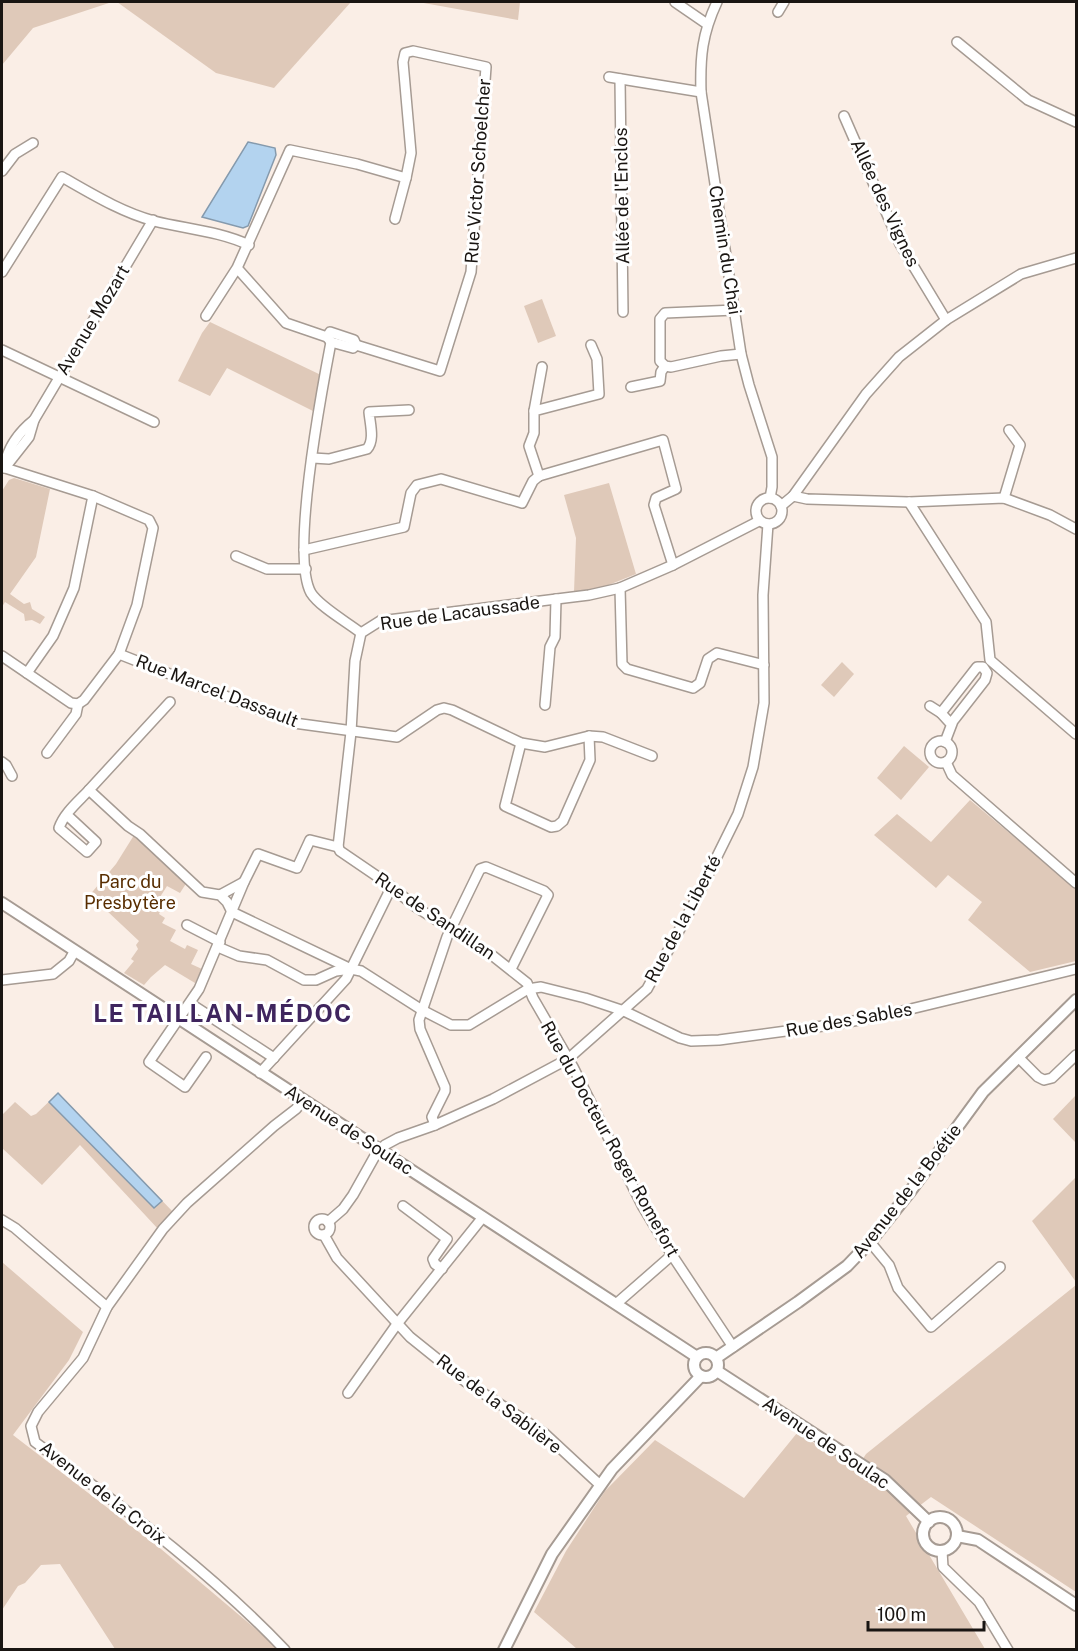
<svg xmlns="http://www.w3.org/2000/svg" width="1078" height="1651" font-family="'Public Sans',sans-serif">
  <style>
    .green { fill: #dfc9b9 }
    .water { fill: #b3d3ef; stroke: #859aad; stroke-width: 1.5 }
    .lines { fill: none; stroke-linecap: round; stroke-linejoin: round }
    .minor-casing { stroke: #a69b93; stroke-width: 12 }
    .major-casing { stroke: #a69b93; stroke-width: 14 }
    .minor { stroke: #fff; stroke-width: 9 }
    .major { stroke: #fff; stroke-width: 10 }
    .labels { text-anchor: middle; stroke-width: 6; stroke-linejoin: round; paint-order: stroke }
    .street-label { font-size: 18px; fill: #191512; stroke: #fff }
    .park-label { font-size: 18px; fill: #582d00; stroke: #fff }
    .district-label { font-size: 24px; font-weight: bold; letter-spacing: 1.5px; fill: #3f255e; stroke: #fff }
  </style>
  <rect width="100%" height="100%" fill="#faeee6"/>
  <g class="green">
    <polygon points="2,2 112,2 33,28 2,65"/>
    <polygon points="117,2 351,2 274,88 216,73"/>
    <polygon points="418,2 520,2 518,20"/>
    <polygon points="542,299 556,336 538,343 524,306"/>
    <polygon points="210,322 321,375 313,411 227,368 210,396 178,381 202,333"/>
    <polygon points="14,478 50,489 36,557 10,594 24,604 30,602 32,609 45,617 40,624 32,620 25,621 24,614 5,602 2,607 2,491 9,480"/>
    <polygon points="609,483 636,574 601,588 574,592 576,538 564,495"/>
    <polygon points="842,662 854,674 834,697 821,685"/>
    <polygon points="904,746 929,767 901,800 877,778"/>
    <polygon points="970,800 1076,889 1076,961 1030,972 968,920 982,902 948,875 936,888 874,835 897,814 931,842"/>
    <polygon points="136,832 187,882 180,893 167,886 155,905 161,909 159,914 165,918 162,923 176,930 170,941 185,949 187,945 198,950 191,964 202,969 195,983 165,965 151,977 144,985 124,973 134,961 131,959 138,949 136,945 139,941 106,910 88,897 116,864"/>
    <polygon points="58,1093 174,1213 159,1230 80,1145 42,1185 2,1148 2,1115 15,1102 31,1116 36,1114"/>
    <polygon points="1076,1095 1076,1143 1053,1119"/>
    <polygon points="1076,1177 1076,1282 1032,1221"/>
    <polygon points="2,1262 83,1332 69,1360 13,1435 161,1549 277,1647 273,1650 115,1649 60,1564 41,1565 25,1583 18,1586 2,1610"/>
    <polygon points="1076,1285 1076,1592 931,1497 906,1516 985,1649 577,1649 534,1612 566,1551 605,1491 655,1440 744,1498 797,1433 857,1468 866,1454"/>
  </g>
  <g class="water">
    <polygon points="248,142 275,148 276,155 248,226 243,228 202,217"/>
    <polygon points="58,1093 162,1201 154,1208 49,1102"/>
  </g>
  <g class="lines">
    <g class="minor-casing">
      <g id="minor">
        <polyline points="675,2 707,24"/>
        <path d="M717,2C702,34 700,57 701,92L741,354L749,385L772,457V487L770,498"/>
        <polyline points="778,12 784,2"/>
        <polyline points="957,42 1028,100 1076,122"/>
        <polyline points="609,77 701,92"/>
        <polyline points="620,79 623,312"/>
        <polyline points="844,116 900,244 946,320"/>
        <polyline points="2,171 15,154 33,143"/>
        <polyline points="395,219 406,178"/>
        <path d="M2,272L62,177C92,194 121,212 154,221C186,229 219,231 249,245"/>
        <polyline points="735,310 665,313 660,319 660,361 665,366 671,367 721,356 741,354"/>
        <polyline points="206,316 237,268 290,150 357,164 406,178 411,153 403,62 405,53 413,51 486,67 471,272 440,371 356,345 353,348 331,342 327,337 286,323 237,268"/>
        <polyline points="327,337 330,332 354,340 356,345"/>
        <path d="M331,342C322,389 290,556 311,593C320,607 347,622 361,633"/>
        <polyline points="2,350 154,422"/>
        <polyline points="631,387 660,381 661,372 665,366"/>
        <polyline points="534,411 542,367"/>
        <path d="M313,458L329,459L367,449C375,440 370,424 369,412L409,410"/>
        <polyline points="7,465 29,437 34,420"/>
        <polyline points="2,467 93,496 149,520 153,528 137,605 119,654 84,700 78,704"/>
        <path d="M4,468C7,449 19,432 34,420L153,220"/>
        <polyline points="539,476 663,440 676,489 656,498 654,505 673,565"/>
        <polyline points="539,476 529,446 534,433 534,411 599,394 597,359 591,345"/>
        <polyline points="793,496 807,499 909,502 1004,498 1050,515 1076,529"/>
        <circle cx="769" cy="511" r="13"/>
        <polyline points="1004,498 1020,445 1009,430"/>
        <polyline points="909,502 986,622 990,660 1076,734"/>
        <polyline points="781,506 793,496 866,394 899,357 946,320 1021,274 1076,258"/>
        <polyline points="304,550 404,527 411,493 417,485 441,479 522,503 533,481 539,476"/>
        <polyline points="236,556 267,569 306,569"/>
        <polyline points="620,588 622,664 627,669 693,688 700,683 708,659 717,653 764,665"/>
        <polyline points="119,654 294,723 397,737 437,710 444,708 452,710 521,743 545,747 589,736 603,737 652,756"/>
        <polyline points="2,656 71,703 78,704"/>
        <polyline points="27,673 53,636 74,588 93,496"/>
        <polyline points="170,702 89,790 128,826 140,834 202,892 220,895 227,902 232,912 351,969 361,971 422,1010 451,1025 469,1025 528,989 541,987 585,998 624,1011 680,1038 691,1041 719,1040 838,1024 894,1013 1076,969"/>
        <polyline points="545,705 550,647 555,637 556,599"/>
        <polyline points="930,706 941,713"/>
        <circle cx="941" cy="752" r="11"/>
        <polyline points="945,742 953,721 985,680 987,673 983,667 977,667 941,713 951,724"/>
        <polyline points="521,743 505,806 551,827 557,826 563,821 590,760 589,736"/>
        <polyline points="47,753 76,714 78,704"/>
        <polyline points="2,762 6,765 12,776"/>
        <polyline points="946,762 952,775 1076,883"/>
        <path d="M67,815L96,842L87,852L59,828C64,813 79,801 89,790"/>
        <polyline points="338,847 340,851 384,881 416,907 493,956 527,983 533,998 573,1067 643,1207 672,1255 733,1347"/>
        <polyline points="338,847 351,732 355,661 361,633 380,621 589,595 620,588 673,565 759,521"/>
        <polyline points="220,895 244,882"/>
        <polyline points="187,925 220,942"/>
        <polyline points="218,947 239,956 267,960 304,980 316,980 336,971 351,969"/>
        <polyline points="2,980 53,974 69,961 74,952"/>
        <polyline points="191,1004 274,1058"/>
        <polyline points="206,1057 185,1087 149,1062 199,989 244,882 258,854 297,868 310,840 338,847"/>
        <polyline points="1018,1057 1038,1077 1044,1080 1052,1078 1076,1055"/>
        <polyline points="260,1073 346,979 391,888"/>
        <polyline points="435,1125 432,1117 445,1091 445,1087 420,1029 419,1020 447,937 480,869 486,867 544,891 548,895 511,969"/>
        <polyline points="403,1206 447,1239 433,1259 435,1264 442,1269"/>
        <circle cx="322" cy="1227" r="8"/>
        <polyline points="2,1220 15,1228 107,1307"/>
        <polyline points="328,1222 343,1209 353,1195 376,1154 385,1145 398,1138 435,1125 493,1099 568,1059 647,989 693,905 738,814 753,767 764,703 763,595 768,524"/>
        <polyline points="324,1235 337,1258 410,1337 466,1382 544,1433 599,1484"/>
        <polyline points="870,1242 889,1265 898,1288 931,1327 1000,1267"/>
        <polyline points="616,1304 672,1255"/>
        <polyline points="348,1393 397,1324 483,1217"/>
        <polyline points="942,1551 943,1567 979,1602 1008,1650"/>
        <path d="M285,1650C210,1571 122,1507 35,1442L31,1426L38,1412L83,1358L107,1307L163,1229L187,1203L274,1126L296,1109L303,1100"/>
      </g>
    </g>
    <g class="major-casing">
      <g id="major">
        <polyline points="2,903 697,1357"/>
        <circle cx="706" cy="1365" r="12"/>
        <polyline points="716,1358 798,1302 847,1266 870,1242 909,1193 983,1092 1076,1000"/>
        <polyline points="717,1371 885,1480 929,1522"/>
        <circle cx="940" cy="1534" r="17"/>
        <polyline points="957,1536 978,1540 1076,1605"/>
        <polyline points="504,1650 552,1554 612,1469 701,1376"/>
      </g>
    </g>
    <use href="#minor" class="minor"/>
    <use href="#major" class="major"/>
  </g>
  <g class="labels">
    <g class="street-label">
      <text transform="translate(478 171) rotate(-86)" y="6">Rue Victor Schoelcher</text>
      <text transform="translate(622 196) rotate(-91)" y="6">Allée de l'Enclos</text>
      <text transform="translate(885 203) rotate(65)" y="6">Allée des Vignes</text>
      <text transform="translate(725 250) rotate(81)" y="6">Chemin du Chai</text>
      <text transform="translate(93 320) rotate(-59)" y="6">Avenue Mozart</text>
      <text transform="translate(460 613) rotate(-8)" y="6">Rue de Lacaussade</text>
      <text transform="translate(217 691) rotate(21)" y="6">Rue Marcel Dassault</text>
      <text transform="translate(435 916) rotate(34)" y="6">Rue de Sandillan</text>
      <text transform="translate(683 919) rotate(-62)" y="6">Rue de la Liberté</text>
      <text transform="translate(849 1020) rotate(-10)" y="6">Rue des Sables</text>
      <text transform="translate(349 1130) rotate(33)" y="6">Avenue de Soulac</text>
      <text transform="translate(610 1139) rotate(61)" y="6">Rue du Docteur Roger Romefort</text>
      <text transform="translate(907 1191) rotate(-52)" y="6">Avenue de la Boétie</text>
      <text transform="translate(499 1404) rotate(37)" y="6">Rue de la Sablière</text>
      <text transform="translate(826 1443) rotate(34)" y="6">Avenue de Soulac</text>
      <text transform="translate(103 1493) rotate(38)" y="6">Avenue de la Croix</text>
    </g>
    <g class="park-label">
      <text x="130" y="888">Parc du<tspan x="130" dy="21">Presbytère</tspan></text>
    </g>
    <g class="district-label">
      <text x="223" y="1022">LE TAILLAN-MÉDOC</text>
    </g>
  </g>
  <rect width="1078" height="1651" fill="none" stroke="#191512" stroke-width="6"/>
  <path d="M868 1621v9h116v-9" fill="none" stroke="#191512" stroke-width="3"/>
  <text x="877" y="1621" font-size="18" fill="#191512" stroke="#ffffff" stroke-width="4.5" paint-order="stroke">100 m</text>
</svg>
